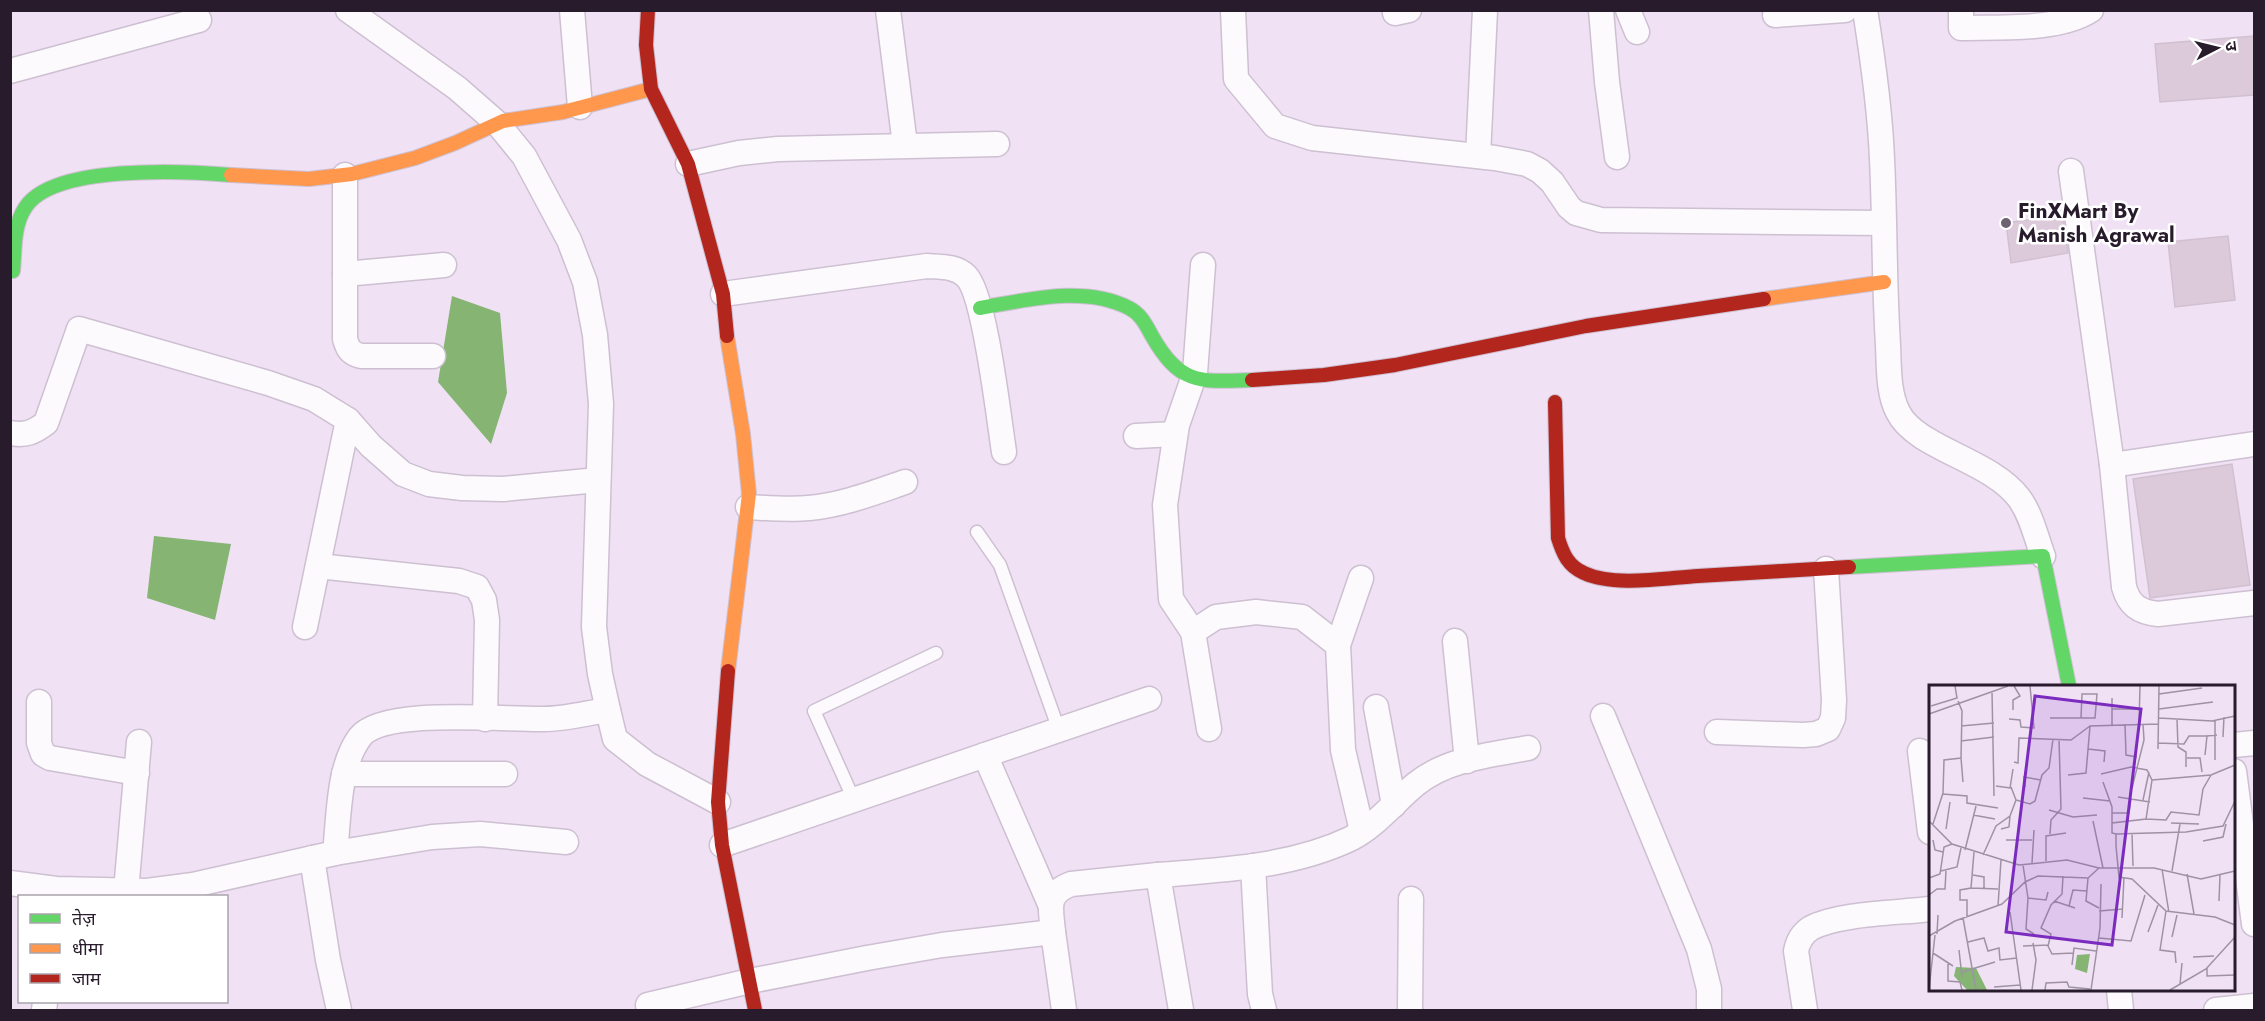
<svg xmlns="http://www.w3.org/2000/svg" width="2265" height="1021" font-family="Jost,'Noto Sans Devanagari',sans-serif">
  <style>
    .water { fill: #85b473 }
    .building { fill: #dcc9da; stroke: #d1c1d0; stroke-width: 1.5 }
    .lines { fill: none; stroke-linecap: round; stroke-linejoin: round }
    .lane-casing { stroke: #cdc0d1; stroke-width: 15 }
    .street-casing { stroke: #cdc0d1; stroke-width: 27 }
    .fast-casing { stroke: #cdc0d1; stroke-width: 16 }
    .slow-casing { stroke: #cdc0d1; stroke-width: 16 }
    .jam-casing { stroke: #cdc0d1; stroke-width: 16 }
    .lane { stroke: #fdfafe; stroke-width: 12 }
    .street { stroke: #fdfafe; stroke-width: 24 }
    .fast { stroke: #63d668; stroke-width: 14 }
    .slow { stroke: #ff974d; stroke-width: 14 }
    .jam { stroke: #b3261e; stroke-width: 14 }
    .poi-dot { fill: #6e6172; stroke: #fff; stroke-width: 2 }
    .labels { text-anchor: middle; stroke-width: 5; stroke-linejoin: round; paint-order: stroke }
    .poi-label { font-size: 21px; font-weight: bold; fill: #281c2c; stroke: #fff; text-anchor: start }
    .inset-road { fill: none; stroke: #a092a5; stroke-width: 1.5 }
    .view { fill: #7b2cbf; fill-opacity: 0.15; stroke: #7b2cbf; stroke-width: 3 }
    .inset-edge { fill: none; stroke: #281c2c; stroke-width: 3 }
  </style>
  <rect width="100%" height="100%" fill="#f0e1f5"/>
  <g class="water">
    <polygon points="452,296 500,313 507,393 491,444 438,382"/>
    <polygon points="154,536 231,544 215,620 147,598"/>
  </g>
  <g class="building">
    <polygon points="2254,36 2254,95 2160,102 2155,44"/>
    <polygon points="2063,215 2068,253 2011,263 2006,223"/>
    <polygon points="2228,236 2235,300 2175,307 2168,242"/>
    <polygon points="2232,464 2250,585 2150,598 2133,479"/>
  </g>
  <g class="lines">
    <g class="lane-casing">
      <g id="lane">
        <polyline points="977,532 1000,565 1059,730"/>
        <polyline points="854,800 814,711 936,653"/>
      </g>
    </g>
    <g class="street-casing">
      <g id="street">
        <polyline points="348,10 457,88 497,123 524,156 569,240 585,282 595,335 601,404 594,627 600,674 608,710"/>
        <polyline points="572,10 580,107"/>
        <polyline points="888,10 905,145"/>
        <polyline points="1233,10 1236,79 1275,126 1312,138 1495,158 1527,164 1540,171 1552,182 1569,207 1576,213 1601,220 1883,223"/>
        <polyline points="1601,10 1607,82 1617,157"/>
        <polyline points="1628,10 1637,32"/>
        <path d="M1865,10C1873,60 1880,109 1882,159C1885,221 1884,283 1888,345C1889,367 1888,393 1898,412C1915,448 1991,460 2019,498C2031,514 2036,537 2043,556"/>
        <path d="M1961,10V28C1999,27 2059,31 2091,10"/>
        <polyline points="1395,13 1409,10"/>
        <polyline points="1775,15 1845,10"/>
        <polyline points="10,71 199,20"/>
        <polyline points="1478,156 1485,10"/>
        <polyline points="688,164 739,153 778,149 997,144"/>
        <path d="M2071,171L2112,465L2124,587C2129,605 2139,612 2158,614L2254,603"/>
        <path d="M345,175V339C348,349 350,353 361,356H433"/>
        <polyline points="1203,265 1195,373 1177,425 1165,505 1171,599 1193,632 1209,729"/>
        <polyline points="345,274 444,265"/>
        <path d="M723,294L927,266C941,267 956,266 966,276C985,294 999,420 1004,452"/>
        <path d="M10,433C26,436 34,432 46,423L79,329L268,383L314,399L348,420L371,446L403,474L429,484L462,488L503,489L598,480"/>
        <polyline points="1136,436 1175,434"/>
        <polyline points="2112,465 2254,444"/>
        <path d="M748,507C768,508 789,510 809,508C842,505 873,493 905,482"/>
        <polyline points="318,566 459,581 477,587 484,600 487,620 485,719"/>
        <polyline points="1361,578 1338,645 1343,750 1362,831"/>
        <polyline points="305,627 348,420"/>
        <polyline points="1193,632 1216,617 1256,612 1302,617 1338,645"/>
        <polyline points="1455,641 1467,761"/>
        <polyline points="39,702 39,743 43,754 50,758 137,773"/>
        <polyline points="1376,707 1394,805"/>
        <polyline points="1603,716 1699,949 1709,989 1709,1010"/>
        <polyline points="1717,732 1803,735 1816,734 1828,729 1833,718 1834,700 1826,569"/>
        <polyline points="2234,745 2254,743"/>
        <polyline points="1920,751 1930,832"/>
        <polyline points="985,755 1050,904"/>
        <polyline points="2234,771 2254,924"/>
        <polyline points="344,774 505,774"/>
        <polyline points="722,845 1149,699"/>
        <path d="M335,853C339,817 338,766 360,737C383,707 505,720 544,719C565,719 587,713 608,710L615,739L647,764L718,802"/>
        <polyline points="312,858 328,960 339,1010"/>
        <polyline points="1253,866 1260,994 1264,1010"/>
        <path d="M1158,875C1221,870 1291,867 1350,839C1376,826 1394,802 1416,784C1447,759 1490,755 1528,748"/>
        <polyline points="10,883 56,889 147,891 193,885 335,853 432,837 480,834 566,842"/>
        <polyline points="126,891 139,742"/>
        <path d="M1053,932C1051,908 1045,894 1071,884L1158,875L1181,1010"/>
        <polyline points="2119,990 2121,1010"/>
        <polyline points="44,1010 45,1002"/>
        <polyline points="649,1010 648,1005 750,981 867,958 942,945 1053,932 1064,1010"/>
        <polyline points="1410,1010 1411,899"/>
        <path d="M1805,1010L1796,951C1798,941 1803,933 1811,928C1839,913 1898,913 1930,909"/>
        <polyline points="2216,1010 2254,1006"/>
      </g>
    </g>
    <g class="fast-casing">
      <g id="fast">
        <path d="M13,271C15,251 13,226 25,208C52,164 184,171 231,175"/>
        <path d="M980,308C1027,300 1084,285 1129,308C1141,314 1146,325 1152,336C1180,385 1200,382 1252,380"/>
        <polyline points="1849,567 2043,556 2069,686"/>
      </g>
    </g>
    <g class="slow-casing">
      <g id="slow">
        <polyline points="231,175 309,179 352,174 415,158 455,143 503,121 563,112 651,89"/>
        <polyline points="1764,299 1884,282"/>
        <polyline points="727,336 743,434 749,494 728,671"/>
      </g>
    </g>
    <g class="jam-casing">
      <g id="jam">
        <polyline points="648,10 646,45 651,89 688,164 723,294 727,336"/>
        <polyline points="1252,380 1324,375 1395,365 1586,326 1764,299"/>
        <path d="M1555,402L1558,538C1563,554 1568,566 1584,573C1614,587 1665,578 1698,576C1748,573 1799,570 1849,567"/>
        <polyline points="728,671 718,802 722,845 755,1010"/>
      </g>
    </g>
    <use href="#lane" class="lane"/>
    <use href="#street" class="street"/>
    <use href="#fast" class="fast"/>
    <use href="#slow" class="slow"/>
    <use href="#jam" class="jam"/>
  </g>
  <circle class="poi-dot" cx="2006" cy="223" r="6"/>
  <g class="labels">
    <g class="poi-label">
      <text x="2018" y="218">FinXMart By<tspan x="2018" dy="24">Manish Agrawal</tspan></text>
    </g>
  </g>
  <g transform="translate(1929 685)">
    <rect width="306" height="306" fill="#f0e1f5"/>
    <path d="M161,269L158,288L146,284L148,270ZM27,282L47,283L58,305H38L25,291Z" fill="#85b473"/>
    <path class="inset-road" d="M63,6L65,111M230,9L273,3M2,21L28,13L26,1M183,24H210M230,24L284,17M84,25V15L91,11L85,1M0,29L79,1M121,33H166L168,9H153L152,33M230,33L283,36L306,31M80,34L91,35L92,42L105,43L101,1M248,34L249,62L257,67V82M286,36V75M196,39L197,70L208,72M210,39L211,1M183,40V13M32,41L65,38M294,52L295,32M32,56L65,52M229,58L255,59L260,51H278M159,64L176,66L175,77M229,64L230,1M276,70L278,51L288,50M32,73L34,97M258,73H271L273,87M85,77L89,78L90,53L142,55L161,41M172,89L202,82L218,85L223,95L217,134L183,138V148L187,149M139,90L157,88L161,41L230,39M223,95L282,90L306,80M174,97L183,122V138M67,101L81,103L84,84M96,102L95,92L112,95M203,103L215,55L214,39M14,109L38,111V118L69,123M189,112L221,117M154,113L181,116M87,115L101,119L106,116L113,90L120,83L124,54M214,115L220,87M306,116L294,141L257,147L187,149V161L190,192L203,194L237,226L286,232L306,240M120,125L144,132L168,130M183,128H200L202,113M44,130L66,134M217,134L237,135L242,127L270,130L274,104L282,90M164,136L174,183M0,137V170M1,137L23,159L90,180L138,175L170,183H225L272,194L306,186M242,138L270,139M4,139L14,108L15,75L32,73L33,26L29,16M17,144L21,117M72,144L80,142L81,131M121,149L122,135L132,124L130,54M203,149L204,181M4,155L6,165L14,167M77,155H103M274,156L294,152L297,139M36,165L47,121M54,170L67,141L81,131L87,115L82,102M117,176V151L137,148M103,178L105,145M94,180L99,213L97,244L105,249M170,183L159,193L157,216L170,223M233,184L240,228M12,186L28,182L32,163M243,186L251,139M258,189L265,229M44,190L55,192V204M134,191L133,209L122,220L112,243L122,249L119,261L123,269L144,268M0,193L11,189L15,162L23,159M42,203L69,204M0,210L8,204H16L17,186M99,213L117,215L119,207M125,216L146,223M290,216L291,190M69,221L72,175M140,221L144,205L158,206M170,226L194,224M237,226L231,265L246,267L247,278M81,227L92,305M38,232V215H31V205L42,203L45,167M34,233L47,305M193,233L195,192M219,247L229,220M8,249L9,230M0,251L26,236L73,219L96,197L109,191L159,193M243,252L248,230M170,253L202,256L216,210M39,257L55,253L59,266L70,263L71,275L88,273M94,261L119,260M30,265L33,292M4,268L24,281M264,272L285,271M19,277V296L31,297L33,305M143,280L145,263L167,266M278,283V291L306,290M33,287L66,277M251,299L253,278M65,302L91,300M0,304L6,250M103,305L107,275L104,258M116,305L117,298L138,297L140,302L161,304M162,305L171,243L172,199M241,305L277,284L306,252"/>
    <path class="view" d="M106,11L212,24L183,260L77,247Z"/>
    <rect width="306" height="306" class="inset-edge"/>
  </g>
  <rect width="2265" height="1021" fill="none" stroke="#281c2c" stroke-width="24"/>
  <rect x="18" y="895" width="210" height="108" fill="#ffffff" stroke="#a9a4ab" stroke-width="1.5"/>
  <rect x="30" y="914" width="30" height="9" fill="#63d668" stroke="#a9a4ab" stroke-width="1.5"/>
  <text x="72" y="925" font-size="18" fill="#281c2c">तेज़</text>
  <rect x="30" y="944" width="30" height="9" fill="#ff974d" stroke="#a9a4ab" stroke-width="1.5"/>
  <text x="72" y="955" font-size="18" fill="#281c2c">धीमा</text>
  <rect x="30" y="974" width="30" height="9" fill="#b3261e" stroke="#a9a4ab" stroke-width="1.5"/>
  <text x="72" y="985" font-size="18" fill="#281c2c">जाम</text>
  <g transform="translate(2217 48) rotate(83)" stroke="#ffffff" stroke-width="4.5" paint-order="stroke">
  <path d="M0-4.5L10 22L0 15L-10 22Z" fill="#281c2c"/>
  <text y="-9" font-size="16" font-weight="bold" text-anchor="middle" fill="#281c2c">उ</text>
  </g>
</svg>
